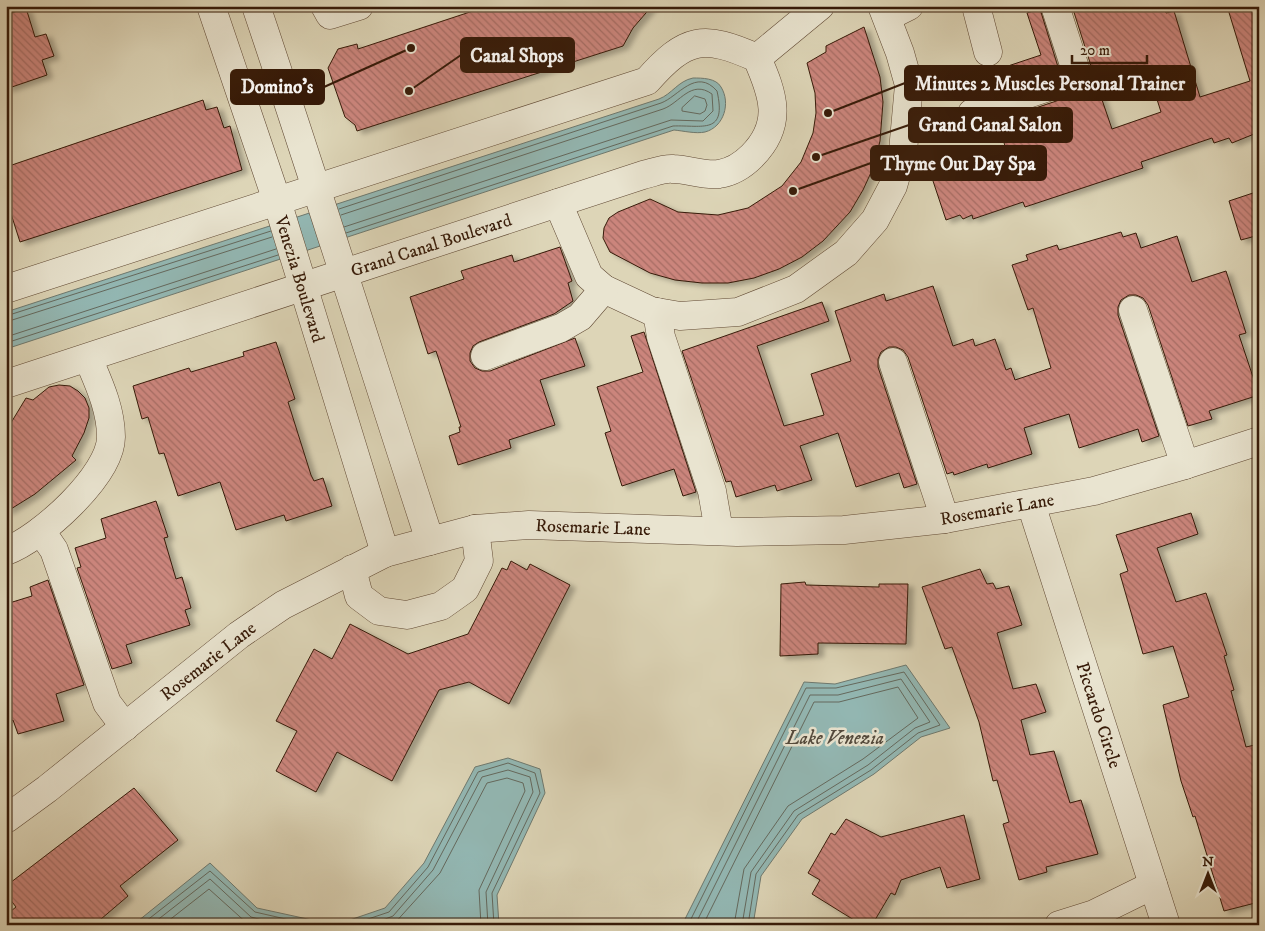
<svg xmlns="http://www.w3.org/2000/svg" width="1265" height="931" font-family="'IM FELL DW Pica',serif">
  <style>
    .water { fill: #93b8b4; stroke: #6e796f }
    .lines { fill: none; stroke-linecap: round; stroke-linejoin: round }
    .shore { stroke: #64695e; stroke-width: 1 }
    .building { fill: url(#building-back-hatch); stroke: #361a08; fill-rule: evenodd; filter: url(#shadow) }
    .minor-casing { stroke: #604934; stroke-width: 29 }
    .minor { stroke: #e9e4d0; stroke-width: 28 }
    .labels { text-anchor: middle; stroke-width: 5; stroke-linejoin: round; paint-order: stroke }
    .street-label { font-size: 18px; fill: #361a08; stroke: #e9e4d0 }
    .water-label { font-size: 19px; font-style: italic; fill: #52493c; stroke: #e9e4d0 }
    .leader { fill: none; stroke: #361a08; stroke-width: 2 }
    .callout-dot { fill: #361a08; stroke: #e9e4d0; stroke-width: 2 }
    .callout { fill: #361a08; stroke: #361a08; stroke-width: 2 }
    .callout-label { font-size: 19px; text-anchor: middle; font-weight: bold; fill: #fff }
  </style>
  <defs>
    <pattern id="building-back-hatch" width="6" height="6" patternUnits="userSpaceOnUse" patternTransform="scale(1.25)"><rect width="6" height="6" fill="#cb857c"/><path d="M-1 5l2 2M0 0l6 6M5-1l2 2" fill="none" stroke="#a66c64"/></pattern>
    <filter id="shadow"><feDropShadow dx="5.5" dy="3" stdDeviation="2.5" flood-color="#0004"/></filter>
  </defs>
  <rect width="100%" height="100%" fill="#ddd5b7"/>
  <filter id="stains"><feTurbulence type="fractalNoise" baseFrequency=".004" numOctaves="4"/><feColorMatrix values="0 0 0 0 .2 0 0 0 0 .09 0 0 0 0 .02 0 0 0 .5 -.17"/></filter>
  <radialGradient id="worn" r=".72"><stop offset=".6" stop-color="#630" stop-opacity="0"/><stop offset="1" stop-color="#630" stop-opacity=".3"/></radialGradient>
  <g class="water">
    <path d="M693,78C702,78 716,78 721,87C731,103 724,127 705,132C696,134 684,131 674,130L6,349V312L659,99C672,94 678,81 693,78Z"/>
    <polygon points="906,665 950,728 921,737 874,774 802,819 761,876 753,925 682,925 804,682 835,684"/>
    <polygon points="508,758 540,769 545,793 497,895 499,925 133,925 210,863 257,908 335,925 385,908 424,863 475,767"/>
  </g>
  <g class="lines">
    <g class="shore">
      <polygon points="695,96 705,99 707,105 705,111 700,114 682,111 682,108"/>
      <path d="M339,209L661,103C678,97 696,67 717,91C727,135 703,125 673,126L346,233"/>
      <path d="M341,215L663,109C680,103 691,79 712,94L713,111L703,121L671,120L344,227"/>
      <polyline points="6,316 271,231"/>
      <polyline points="6,322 272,237"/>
      <polyline points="6,337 276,249"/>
      <polyline points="6,343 278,255"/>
      <polyline points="141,925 210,871 255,912 312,925"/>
      <polyline points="151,925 210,879 251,917 282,925"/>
      <polyline points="163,925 209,889 249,925"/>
      <polyline points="350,925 389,912 428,867 478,772 508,763 535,773 540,793 492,893 494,925"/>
      <polyline points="370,925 393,916 433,870 482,777 508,770 530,777 533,792 486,892 488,925"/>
      <polyline points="393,925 440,873 487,783 507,778 523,783 525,791 479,890 481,925"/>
      <polyline points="688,925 806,688 836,688 904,672 940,725 918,733 871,770 798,815 756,874 748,925"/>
      <polyline points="695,925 810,695 838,695 901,679 930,722 915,728 868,765 794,811 751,872 742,925"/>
      <polyline points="703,925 814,702 839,702 898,687 918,718 863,759 788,806 744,869 734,925"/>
    </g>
  </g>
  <g class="building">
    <polygon points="488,6 652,6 633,28 623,46 357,131 355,125 345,117 328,68 338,49 357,44 358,49"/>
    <path d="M1072,6H1164L1166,13L1174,11L1200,97L1250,81L1227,6H1259V132L1232,143L1229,138L1214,143L1212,138L1141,162L1143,168L1025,207L1023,202L973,219L972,215L963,219L960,215L946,220L931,175L1006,149L997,121L1083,92L1090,87L1093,80V72ZM1149,74L1161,112L1112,129L1099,91Z"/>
    <polygon points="26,8 35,37 46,34 54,56 42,60 47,75 6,89 6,15"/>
    <polygon points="1040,9 1058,67 966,99 960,82 1041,55 1027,13"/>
    <polygon points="864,27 880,77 883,102 880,141 874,166 863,190 850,212 823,241 802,257 779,269 754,278 728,283 702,283 675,280 650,273 610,252 603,238 604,228 609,218 618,212 650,199 678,212 718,215 748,208 782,186 801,162 813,133 816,113 815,93 807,63 826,52 826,46"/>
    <polygon points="203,100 206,110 217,107 224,128 230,126 242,170 20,242 6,198 6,167"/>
    <polygon points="1259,191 1259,235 1241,240 1229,201"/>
    <polygon points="1121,232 1123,237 1136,233 1141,248 1177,236 1192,282 1226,271 1246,333 1239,335 1259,395 1209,411 1212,419 1188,426 1148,305 1143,298 1136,295 1129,295 1121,300 1118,307 1118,315 1159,436 1142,442 1138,429 1079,448 1069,414 1024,428 1032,454 988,468 987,464 954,475 953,472 947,474 908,357 903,350 896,347 889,347 881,352 878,359 878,367 917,484 904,488 899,473 856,487 838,433 800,446 812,480 777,491 775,485 736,497 731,481 726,482 682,351 822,302 829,321 757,346 784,426 824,415 811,374 851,361 835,311 884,294 886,301 933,286 953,346 973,339 975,346 995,339 1006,370 1011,368 1015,380 1051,368 1033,308 1028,310 1012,265 1028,260 1026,255 1057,245 1059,250"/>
    <polygon points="560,247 572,281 568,283 573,301 554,314 479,342 473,346 470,353 470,361 475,368 482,371 490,371 575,338 585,366 540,380 555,425 509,440 511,448 458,465 449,436 460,432 459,427 461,427 436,351 428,354 410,297 464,279 461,271 512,255 514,262"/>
    <polygon points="644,332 696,492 683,496 674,469 622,486 605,433 611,431 597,387 643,372 631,336"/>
    <polygon points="276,342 295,399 288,402 311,475 314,481 323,478 332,506 286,521 284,515 236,530 220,482 178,496 164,453 159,454 148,417 142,419 133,386 189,368 191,372 244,356 243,352"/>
    <polygon points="59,385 70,386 78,391 85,398 89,408 89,418 84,433 72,456 76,460 35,494 6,512 6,431 26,398 33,400 49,387"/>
    <polygon points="156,501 168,537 164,538 176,579 182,577 191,608 185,610 190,625 126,645 132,663 112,669 77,568 81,567 75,548 106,538 101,519"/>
    <polygon points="1191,513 1198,534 1157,548 1176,602 1206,593 1227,655 1224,656 1234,690 1231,691 1246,747 1259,744 1259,902 1224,911 1195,816 1193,817 1181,781 1163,705 1189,697 1173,646 1143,654 1120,574 1128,571 1116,535"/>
    <polygon points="511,561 527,570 530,564 570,585 509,704 469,682 439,690 392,781 337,752 316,792 276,771 297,731 276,721 314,649 332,659 350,624 408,654 468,634 502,568 507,570"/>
    <polygon points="980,569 987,584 993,583 996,589 1009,586 1022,625 997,633 1013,689 1036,684 1046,712 1021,720 1030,755 1054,751 1070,803 1081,800 1098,854 1046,867 1047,872 1019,880 1003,824 1009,822 997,780 993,781 979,722 952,647 945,649 922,587"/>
    <polygon points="48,580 84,685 56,694 64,721 18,734 13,720 10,722 6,709 6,604 32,596 30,587"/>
    <polygon points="805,582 806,585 879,587 879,584 908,584 906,644 818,643 818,654 780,656 781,584"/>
    <polygon points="134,788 178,840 120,886 128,896 94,925 6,925 6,915 16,907 6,894 6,886"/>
    <polygon points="964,815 980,879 947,888 940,867 901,880 895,895 891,893 872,925 862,925 812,894 820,880 808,873 831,833 835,835 846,819 881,837"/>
  </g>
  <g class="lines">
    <g class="minor-casing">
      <g id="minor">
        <polyline points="211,6 277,201 385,553"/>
        <path d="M256,6C316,184 372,363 430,541"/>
        <polyline points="325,6 330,15 359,6"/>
        <polyline points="976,6 988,52"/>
        <polyline points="887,17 909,6"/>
        <polyline points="757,58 820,6"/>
        <polyline points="972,113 1078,77 1055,6"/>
        <polyline points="558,203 589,276 604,289 651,311 680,316 738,312 796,289 846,253 875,220 893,186 903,151 909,85 900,53 882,6"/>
        <path d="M6,289L647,81C686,37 703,34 757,58C773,94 784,124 752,156C743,165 732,172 719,174C703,176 688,169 673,169C664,168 652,173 643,175L6,384"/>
        <polyline points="1133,310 1185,465"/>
        <polyline points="657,312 661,337 712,491 719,531"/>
        <polyline points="485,356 561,328 580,317 604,289"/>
        <polyline points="893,362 945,519"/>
        <polyline points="1031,504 1166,925"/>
        <polyline points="41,531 54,550 107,703 125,727"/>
        <path d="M6,551C40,539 111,475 111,437C111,409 99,384 88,358"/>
        <polyline points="352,569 359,596 379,611 407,615 441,606 465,589 479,561 475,529"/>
        <polyline points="6,819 47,789 239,635 283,605 385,553 475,529 529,525 737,532 844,530 945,519 1094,491 1185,465 1259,441"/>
        <polyline points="1059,925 1094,914 1153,885"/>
      </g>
    </g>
    <use href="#minor" class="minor"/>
  </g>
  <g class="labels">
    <g class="street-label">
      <text transform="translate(431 245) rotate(-18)" y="6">Grand Canal Boulevard</text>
      <text transform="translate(300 279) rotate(73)" y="6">Venezia Boulevard</text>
      <text transform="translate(997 509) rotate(-10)" y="6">Rosemarie Lane</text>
      <text transform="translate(593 527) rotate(2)" y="6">Rosemarie Lane</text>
      <text transform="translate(208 661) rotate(-38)" y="6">Rosemarie Lane</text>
      <text transform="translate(1099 715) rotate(72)" y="6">Piccardo Circle</text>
    </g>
    <g class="water-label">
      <text x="835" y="744">Lake Venezia</text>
    </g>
  </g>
  <path class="leader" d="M409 91L461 55M828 113L905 83M411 48L324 87M816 157L909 125M793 191L871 163"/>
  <g class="callout-dot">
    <circle cx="409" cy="91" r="5"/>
    <circle cx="828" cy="113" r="5"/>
    <circle cx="411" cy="48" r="5"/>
    <circle cx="816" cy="157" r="5"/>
    <circle cx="793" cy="191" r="5"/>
  </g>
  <g class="callout">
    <rect x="461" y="38" width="113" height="34" rx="5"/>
    <rect x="905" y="66" width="290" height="34" rx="5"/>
    <rect x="231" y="70" width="93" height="34" rx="5"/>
    <rect x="909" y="108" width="163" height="34" rx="5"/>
    <rect x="871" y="146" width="175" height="34" rx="5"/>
  </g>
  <g class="callout-label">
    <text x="517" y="62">Canal Shops</text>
    <text x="1050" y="90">Minutes 2 Muscles Personal Trainer</text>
    <text x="277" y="93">Domino's</text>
    <text x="990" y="131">Grand Canal Salon</text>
    <text x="958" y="170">Thyme Out Day Spa</text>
  </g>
  <rect width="1265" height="931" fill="none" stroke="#ddd5b7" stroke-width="25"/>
  <rect x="8" y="8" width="1250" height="916" fill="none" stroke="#361a08" stroke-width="2.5"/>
  <rect x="12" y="12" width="1240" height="906" fill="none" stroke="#361a08"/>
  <g transform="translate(1208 874)" stroke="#e9e4d0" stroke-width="4" paint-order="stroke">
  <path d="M0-4L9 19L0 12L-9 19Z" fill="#361a08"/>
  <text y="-8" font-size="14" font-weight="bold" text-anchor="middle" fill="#361a08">N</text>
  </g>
  <path d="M1072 55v8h75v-8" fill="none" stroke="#361a08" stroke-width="2.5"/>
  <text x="1080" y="55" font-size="15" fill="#361a08" stroke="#e9e4d0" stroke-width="4" paint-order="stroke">20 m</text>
  <rect width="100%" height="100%" filter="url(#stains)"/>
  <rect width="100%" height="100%" fill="url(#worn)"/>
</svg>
